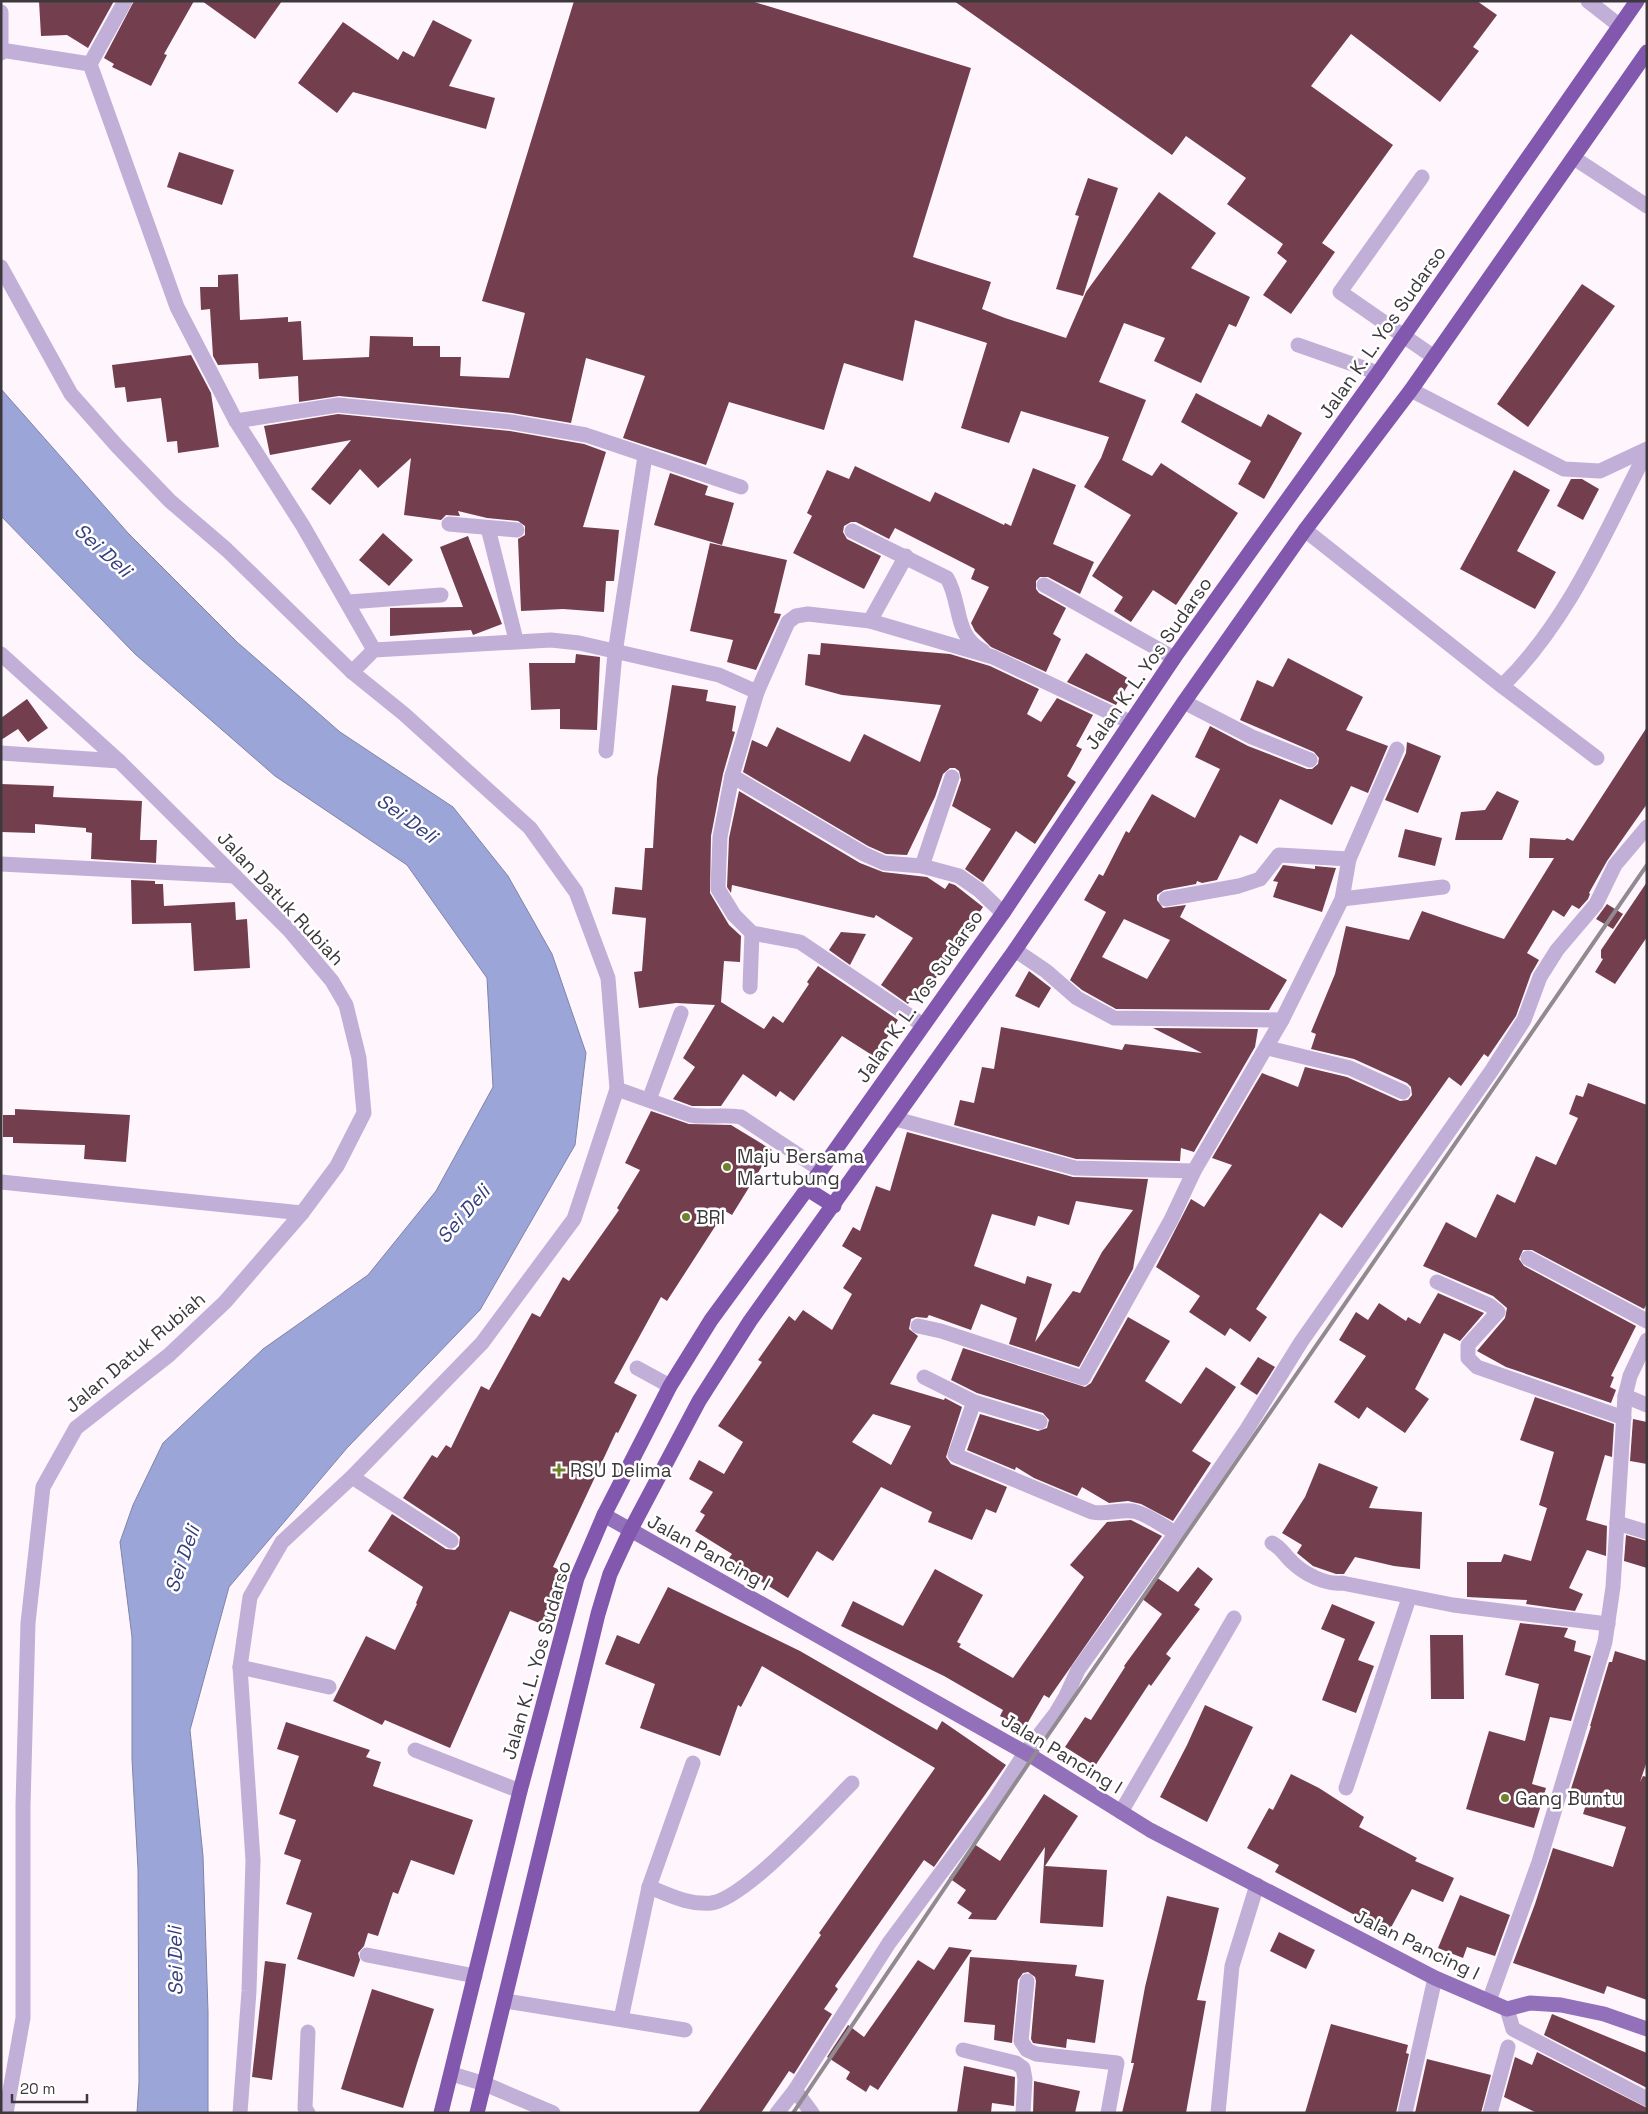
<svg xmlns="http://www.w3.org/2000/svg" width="1648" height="2114" font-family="'Space Grotesk',sans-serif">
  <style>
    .water { fill: #9ba5d8; stroke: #7f84a9 }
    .building { fill: #733f4e; fill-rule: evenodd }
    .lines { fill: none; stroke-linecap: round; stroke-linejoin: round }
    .minor { stroke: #c1afd8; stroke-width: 15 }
    .major { stroke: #9270ba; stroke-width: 15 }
    .highway { stroke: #8158ae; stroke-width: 15 }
    .rail { stroke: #918a90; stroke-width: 4 }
    .poi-dot { fill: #73812f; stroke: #fff; stroke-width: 2 }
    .labels { text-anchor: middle; stroke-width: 5; stroke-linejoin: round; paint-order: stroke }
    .street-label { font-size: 19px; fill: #3d383c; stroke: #fff }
    .poi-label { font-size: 19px; fill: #3d383c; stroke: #fff; text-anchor: start }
    .water-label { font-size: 20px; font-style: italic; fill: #383f7d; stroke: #fff }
  </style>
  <rect width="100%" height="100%" fill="#fff5fd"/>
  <polygon class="water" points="1,389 128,533 237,642 340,732 453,807 508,876 552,954 586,1053 575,1145 480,1310 347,1448 229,1587 190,1730 203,1856 208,2012 208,2113 137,2113 139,2082 138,1869 132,1759 132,1637 120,1542 133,1505 163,1443 263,1349 368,1275 436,1191 493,1087 487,978 407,865 275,776 135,654 1,516"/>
  <g class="building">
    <polygon points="39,1 114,1 88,48 67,35 41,36"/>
    <polygon points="134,1 194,1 164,54 167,55 151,86 112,67 114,64 104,58"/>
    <polygon points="202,1 282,1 255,39"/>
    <polygon points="574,1 751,1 971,68 913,257 991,282 982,309 1005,318 1066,338 1086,292 1159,192 1216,233 1191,268 1250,297 1236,327 1229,324 1201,383 1154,361 1165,338 1124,323 1099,382 1146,400 1122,460 1152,476 1161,463 1238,513 1176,605 1153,590 1131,622 1114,611 1123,597 1092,576 1131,515 1084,487 1101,458 1109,437 1021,411 1009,443 961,428 987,343 915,320 903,381 844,363 824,430 729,402 706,465 623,438 645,376 586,358 571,423 512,413 339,396 299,402 298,376 259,379 258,363 218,365 213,356 210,309 201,310 200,287 218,287 218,275 238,274 240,320 288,317 288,322 301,321 303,360 369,357 370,336 413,337 413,346 440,346 440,357 461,357 460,376 509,378 525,313 482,301"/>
    <polygon points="954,1 1477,1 1497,15 1473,47 1479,51 1440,102 1351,34 1311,86 1393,145 1322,243 1335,252 1291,314 1263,295 1287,261 1277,253 1283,244 1227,204 1246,178 1186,136 1172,155"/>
    <polygon points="433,20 472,40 449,86 495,98 486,129 353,92 337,113 298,83 343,22 398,60 403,51 414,57"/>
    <polygon points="179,152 234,170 222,205 167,187"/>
    <polygon points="1088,178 1118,188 1083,296 1056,289 1079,216 1075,215"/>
    <polygon points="1582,284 1615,306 1528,427 1497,404"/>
    <polygon points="191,355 211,393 219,447 178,453 177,441 167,442 161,398 127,402 125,387 115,388 112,365"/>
    <polygon points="1196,393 1261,427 1268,414 1302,433 1264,499 1238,484 1251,461 1181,422"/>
    <polygon points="338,414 510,431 584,444 606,452 583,527 619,530 614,581 606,581 604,612 563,609 521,611 518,539 525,535 525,526 518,521 487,518 458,511 460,516 446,515 441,520 404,515 411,458 378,488 360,469 330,505 311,489 351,440 270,455 264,426"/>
    <polygon points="855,466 930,502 935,492 1004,525 1005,523 1011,526 1033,468 1076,485 1053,544 1094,562 1080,594 1048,577 1040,577 1036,581 1036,589 1039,593 1066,608 1053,634 1061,639 1046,672 991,647 975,631 971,623 989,587 971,579 975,569 895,528 889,539 856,522 851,522 844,526 843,532 847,539 881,556 864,589 793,553 812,516 807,513 827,470 849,479"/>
    <polygon points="1514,470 1550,490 1517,551 1556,572 1535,609 1460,569"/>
    <polygon points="670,473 708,486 705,495 734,503 722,545 654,525"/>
    <polygon points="1571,479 1582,479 1599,489 1583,520 1557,506"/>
    <polygon points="383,533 413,560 389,586 359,560"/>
    <polygon points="468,536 502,624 473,635 471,630 390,636 390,608 463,607 440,547"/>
    <polygon points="710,543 787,560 774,613 781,614 780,617 756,670 727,662 733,640 690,631"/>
    <polygon points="821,643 950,654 990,666 1039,689 1027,714 1041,722 1057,698 1093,715 1076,746 1082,749 1067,776 1076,782 1035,844 1016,831 983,882 965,869 991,829 952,806 961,780 959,771 955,768 950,768 943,774 935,797 907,855 886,854 868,846 743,772 752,740 767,747 777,727 850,762 864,734 920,762 941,705 842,695 805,685 808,654 820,655"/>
    <polygon points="1086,653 1131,680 1116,705 1067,682"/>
    <polygon points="576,654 600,657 597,730 560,729 560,709 531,710 529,663 575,663"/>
    <path d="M1288,658L1363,697L1346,730L1388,746L1368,793L1351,786L1332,825L1280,799L1257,844L1240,835L1217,880L1202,883L1197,881L1196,884L1164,890L1157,895V900L1163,908L1186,905L1180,917L1287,980L1269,1010L1116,1009L1082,990L1070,980L1106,912L1084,900L1099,874L1103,876L1126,831L1129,833L1152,794L1195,818L1220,769L1195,757L1210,726L1248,746L1307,769H1312L1318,764L1319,758L1314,752L1240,720L1257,680L1273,687ZM1124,919L1170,940L1147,979L1102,957Z"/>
    <polygon points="672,685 708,690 706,701 736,706 732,731 735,732 723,774 711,836 710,893 729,925 741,936 740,962 724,961 721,1002 764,1029 773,1016 783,1023 809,984 807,982 818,966 898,1020 875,1057 842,1036 794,1101 780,1091 776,1097 743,1074 721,1106 692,1106 673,1099 695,1067 683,1058 715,1005 676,1003 639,1008 634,972 642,971 646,918 612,914 615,887 642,890 645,848 653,848 657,778"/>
    <polygon points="27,699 48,728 28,742 18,729 1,740 1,718"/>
    <polygon points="1647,727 1647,804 1607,861 1589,893 1590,894 1588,899 1579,909 1572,905 1564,917 1553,910 1527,953 1539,960 1531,974 1516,1016 1488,1057 1484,1054 1461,1086 1449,1077 1342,1228 1320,1213 1256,1309 1267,1317 1250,1342 1230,1328 1225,1336 1189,1312 1200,1296 1156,1267 1191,1199 1204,1207 1232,1165 1212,1158 1262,1073 1298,1087 1305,1067 1347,1077 1400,1101 1408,1100 1412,1095 1411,1087 1407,1083 1354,1059 1311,1049 1316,1034 1311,1032 1335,974 1346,926 1409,940 1422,911 1504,939 1554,858 1529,858 1530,838 1565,840 1567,838 1573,841"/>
    <polygon points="1407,742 1441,756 1418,813 1385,800 1406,753"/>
    <polygon points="1,784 54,786 53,797 142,801 140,840 157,840 156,863 91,859 92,833 86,832 86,828 35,824 35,833 1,832"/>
    <polygon points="739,791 860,863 883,872 927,877 945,889 949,883 955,885 983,907 920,1002 913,997 908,1004 881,985 913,938 876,915 874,918 732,885 731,893 727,887 729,838"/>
    <polygon points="1497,791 1519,801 1502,840 1455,840 1461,812 1485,810"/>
    <polygon points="1405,829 1442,838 1435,866 1398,857"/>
    <polygon points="1283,865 1315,869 1315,866 1336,868 1322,912 1273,897 1278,882 1273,881"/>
    <polygon points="131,880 155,881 155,884 163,884 164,906 235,902 236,920 247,919 250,968 194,971 191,923 132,924"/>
    <polygon points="1647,882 1647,937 1615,984 1595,972 1603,959 1601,958 1601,950"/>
    <polygon points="1607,904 1623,914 1613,929 1596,919"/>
    <polygon points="841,932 866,934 850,965 829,950"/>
    <polygon points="1029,971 1051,988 1039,1008 1015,996"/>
    <polygon points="1001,1027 1122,1050 1125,1044 1202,1053 1153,1028 1258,1029 1255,1047 1194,1152 1181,1148 1180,1161 1076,1159 954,1125 960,1100 974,1103 982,1067 994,1069"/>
    <polygon points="1588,1083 1647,1105 1647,1303 1644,1309 1532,1250 1523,1250 1519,1259 1524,1266 1636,1326 1611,1376 1614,1377 1610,1387 1616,1390 1611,1403 1506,1367 1477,1351 1505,1318 1507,1308 1493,1296 1423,1266 1446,1222 1476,1238 1497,1194 1515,1203 1536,1156 1556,1165 1578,1118 1569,1114 1576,1095 1583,1097"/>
    <polygon points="15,1109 130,1115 126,1162 84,1159 85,1145 13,1143 13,1137 3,1137 3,1115 15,1115"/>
    <polygon points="651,1111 689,1124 731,1125 772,1150 732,1215 725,1211 667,1301 661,1297 614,1383 637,1395 618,1433 616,1432 553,1567 567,1573 544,1625 510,1611 450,1748 385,1720 382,1725 333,1701 366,1636 395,1650 417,1604 416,1603 423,1587 368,1551 392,1514 446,1549 455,1550 459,1546 460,1537 456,1533 403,1498 432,1455 437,1458 446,1445 451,1448 481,1386 489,1390 532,1313 540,1317 563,1277 569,1281 619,1210 617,1208 640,1170 625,1163"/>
    <path d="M907,1132L1073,1177L1148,1179L1133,1269L1079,1367L1009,1344L1017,1318L981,1304L971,1330L929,1315L927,1318L916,1317L911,1319L909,1329L918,1336L890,1384L944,1400L945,1398L962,1407L946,1457L951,1464L1007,1487L996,1513L986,1509L972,1540L928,1522L932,1512L881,1487L833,1561L817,1551L788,1598L749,1574L751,1572L729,1558L732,1554L695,1531L705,1515L700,1512L713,1492L689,1479L699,1460L724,1474L743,1442L718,1426L762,1362L758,1360L789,1316L795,1321L803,1310L832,1330L852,1294L843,1288L862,1258L842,1246L853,1227L860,1231L876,1186L890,1191ZM1076,1201L1133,1210L1102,1252L1080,1293L1073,1291L1035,1342L1052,1284L1027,1276L1025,1284L974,1266L992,1214L1035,1226L1038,1216L1069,1225ZM873,1414L911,1426L891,1465L852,1442Z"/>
    <polygon points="1438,1293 1484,1313 1460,1341 1444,1333 1415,1389 1429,1399 1405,1433 1367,1407 1359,1419 1334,1402 1366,1356 1339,1340 1356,1312 1368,1320 1379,1303 1406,1321 1408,1317 1420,1324"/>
    <polygon points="1128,1317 1170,1341 1145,1381 1181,1404 1206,1367 1236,1387 1192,1451 1211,1463 1173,1521 1141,1504 1128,1501 1109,1503 1082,1487 1077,1496 1034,1478 1016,1467 1015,1470 967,1450 980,1414 1038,1431 1047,1428 1049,1420 1043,1413 977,1393 951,1380 963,1348 1085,1387 1091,1383"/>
    <polygon points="1258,1357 1275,1367 1257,1395 1240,1384"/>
    <polygon points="1535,1397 1614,1424 1612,1457 1605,1455 1586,1520 1607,1526 1606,1556 1587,1550 1569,1588 1583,1594 1575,1611 1526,1604 1527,1600 1467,1597 1467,1562 1501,1562 1504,1554 1531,1561 1547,1508 1539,1505 1554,1452 1520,1440"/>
    <polygon points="1633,1419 1647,1422 1647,1464 1630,1461"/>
    <polygon points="1319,1463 1378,1487 1369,1508 1422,1512 1420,1569 1394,1566 1355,1557 1344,1574 1336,1574 1313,1566 1297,1553 1302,1545 1282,1533 1305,1497"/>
    <polygon points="1131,1520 1162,1536 1049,1698 1044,1695 1024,1729 1000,1716 1003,1710 944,1676 841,1626 853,1601 903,1626 935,1569 983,1595 957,1642 961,1644 959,1647 1013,1678 1084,1577 1070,1565 1107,1522"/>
    <polygon points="1626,1535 1647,1541 1647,1568 1624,1561"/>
    <polygon points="1198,1567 1213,1579 1194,1605 1200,1609 1166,1654 1171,1658 1151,1686 1149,1684 1095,1766 1065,1747 1085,1717 1091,1720 1125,1667 1124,1666 1162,1614 1141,1598 1156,1577 1178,1592"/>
    <polygon points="668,1587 800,1651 937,1730 942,1721 1006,1765 934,1867 924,1860 835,1986 838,1989 824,2009 832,2014 794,2074 789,2071 761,2113 698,2113 821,1935 819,1933 935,1768 762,1666 741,1707 738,1705 720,1756 640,1728 655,1684 605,1664 617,1635 639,1644"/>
    <polygon points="1332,1604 1375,1622 1358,1660 1374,1666 1356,1713 1322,1700 1345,1639 1321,1629"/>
    <polygon points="1520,1623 1568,1628 1564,1637 1576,1641 1574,1651 1591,1656 1571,1721 1550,1717 1532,1784 1546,1788 1534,1828 1466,1809 1489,1731 1525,1741 1539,1684 1505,1675"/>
    <polygon points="1430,1635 1463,1635 1464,1699 1431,1699"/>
    <polygon points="1615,1651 1647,1661 1647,1761 1640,1782 1643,1776 1647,1777 1647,2000 1607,1986 1604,1994 1513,1963 1535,1904 1553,1848 1613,1867 1626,1827 1583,1814 1587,1801 1569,1795 1591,1726 1590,1726 1609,1662 1612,1662"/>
    <polygon points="1205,1705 1253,1727 1207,1822 1160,1797 1187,1745"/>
    <polygon points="286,1722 370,1750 366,1757 381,1762 373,1786 473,1820 454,1875 411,1860 398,1894 393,1892 378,1936 368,1933 364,1946 358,1953 360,1960 354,1977 297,1959 312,1913 286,1904 301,1860 284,1854 296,1820 279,1814 299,1756 277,1749"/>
    <polygon points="1291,1774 1319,1788 1364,1817 1359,1827 1417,1858 1415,1861 1454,1878 1443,1902 1412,1889 1388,1933 1275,1872 1279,1865 1247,1848 1269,1808 1273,1810"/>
    <polygon points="1044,1794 1078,1816 1045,1866 1107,1870 1103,1927 1040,1923 1045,1847 996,1920 968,1919 972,1913 957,1903 966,1890 949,1878 974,1844 1000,1861"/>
    <polygon points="1460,1895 1510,1915 1495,1956 1467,1947 1463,1958 1438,1948"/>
    <polygon points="1167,1896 1219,1908 1197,2000 1206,2001 1186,2113 1122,2113 1134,2063 1131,2063 1145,1987"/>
    <polygon points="1279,1932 1315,1950 1306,1969 1270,1951"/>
    <polygon points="949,1947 972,1950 878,2090 870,2085 866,2092 846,2079 850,2072 827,2057 848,2025 864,2037 918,1960 934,1970"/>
    <polygon points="970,1957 1077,1965 1075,1976 1104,1980 1095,2043 1067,2039 1066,2048 1033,2043 1031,2039 1036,1981 1035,1977 1028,1972 1023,1973 1018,1980 1012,2043 994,2040 995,2025 964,2022"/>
    <polygon points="265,1961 286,1964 272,2080 252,2077"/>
    <polygon points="372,1989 434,2009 403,2108 341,2089"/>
    <polygon points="1552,2014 1647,2053 1647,2088 1544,2035"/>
    <polygon points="1331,2024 1408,2045 1406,2053 1409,2054 1396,2113 1305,2113"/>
    <polygon points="1537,2052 1647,2108 1647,2113 1537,2113 1504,2097 1515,2057 1532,2065"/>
    <polygon points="1427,2059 1491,2075 1481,2113 1415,2113"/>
    <polygon points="964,2066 1015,2077 1014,2106 992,2103 991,2113 957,2113"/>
    <polygon points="1034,2081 1080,2091 1075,2113 1033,2113"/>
  </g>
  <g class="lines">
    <g class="minor">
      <polyline points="1588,1 1620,26"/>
      <polyline points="1,12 1,53"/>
      <polyline points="1,50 90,64 177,307 236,421 303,526 374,650"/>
      <polyline points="90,64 125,1"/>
      <polyline points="1574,158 1647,206"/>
      <polyline points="1422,177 1340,292 1434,357"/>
      <polyline points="1,267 71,394 117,446 170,501 227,550 352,672 404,714 530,828 576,892 608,978 617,1089 574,1219 482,1343 352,1477 282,1542 250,1597 240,1667 253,1860 249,1991 240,2113"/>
      <polyline points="1298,345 1378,373"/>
      <polyline points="1411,390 1564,469 1600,471 1647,449"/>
      <polyline points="236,421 338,405 511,422 586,435 741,487"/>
      <polyline points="449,524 517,530"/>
      <polyline points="488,528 516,640"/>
      <path d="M1305,530L1502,686C1569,621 1605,532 1647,451"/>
      <path d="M852,531L947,578C962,603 953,635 983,651"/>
      <polyline points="1044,585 1174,658"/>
      <polyline points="349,602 441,595"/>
      <polyline points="870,621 906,556"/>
      <polyline points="1,654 119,761 289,930 332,981 346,1005 359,1058 364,1113 337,1166 302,1213 225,1302 169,1355 76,1428 43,1487 28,1623 23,1805 23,2018 6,2113"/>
      <polyline points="352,672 374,650 551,640 579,643 719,675 757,692"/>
      <polyline points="1502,686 1597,758"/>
      <polyline points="1184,702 1252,737 1310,760"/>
      <polyline points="606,751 615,653 645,456"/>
      <polyline points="1,753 119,761"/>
      <polyline points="732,776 864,854 884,863 922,866 959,876 979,890 1003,913"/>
      <polyline points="1,864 235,876"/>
      <polyline points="922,866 952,777"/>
      <polyline points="1166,899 1239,886 1260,879 1279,855 1349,859"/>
      <polyline points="1342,899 1443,887"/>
      <polyline points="1015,950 1046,971 1077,998 1114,1018 1282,1020"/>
      <polyline points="750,987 752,933"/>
      <polyline points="923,1025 800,942 752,933 734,915 718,889 720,837 732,776 757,692 788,622 796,616 808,614 870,621 993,657 1130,722"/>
      <polyline points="1268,1048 1350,1068 1403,1092"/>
      <path d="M617,1089L690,1115C707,1118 723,1114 741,1117L821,1170"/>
      <polyline points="649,1100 681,1013"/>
      <polyline points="896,1119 1075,1168 1194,1171"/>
      <polyline points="1,1182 302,1213"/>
      <polyline points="1528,1258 1647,1321"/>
      <polyline points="1437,1282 1489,1305 1498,1312 1468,1345 1468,1358 1477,1367 1624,1418"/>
      <polyline points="918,1326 941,1331 1083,1378 1171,1220 1194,1171 1282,1020 1342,899 1349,859 1397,749"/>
      <polyline points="637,1368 670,1386"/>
      <polyline points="924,1377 974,1402 1040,1422"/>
      <polyline points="1625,1396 1647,1405"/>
      <path d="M974,1402L955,1455L1092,1512C1106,1515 1119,1509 1133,1511C1148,1514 1162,1526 1176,1533"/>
      <polyline points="352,1477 451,1541"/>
      <polyline points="1617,1523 1647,1532"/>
      <path d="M1272,1543C1282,1548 1284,1555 1292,1562C1304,1574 1326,1585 1342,1583L1453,1605L1608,1624"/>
      <polyline points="240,1667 329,1687"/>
      <polyline points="415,1750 520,1791"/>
      <polyline points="1346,1788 1409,1598"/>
      <polyline points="1121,1812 1234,1618"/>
      <path d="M649,1887C670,1895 688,1905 711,1903C745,1899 825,1810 852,1783"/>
      <polyline points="367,1955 475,1976"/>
      <polyline points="1027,1981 1021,2041 1027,2050 1036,2054 1117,2063 1108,2113"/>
      <polyline points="506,2001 685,2030"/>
      <polyline points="1489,2001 1539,1862 1605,1642 1613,1587 1625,1396 1630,1376 1647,1340"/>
      <polyline points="1507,2009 1513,2029 1647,2099"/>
      <polyline points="621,2019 649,1887 693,1763"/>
      <polyline points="963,2050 1016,2063 1023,2068 1025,2079 1023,2113"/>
      <polyline points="452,2074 485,2084 553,2113"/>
      <polyline points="795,2090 812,2113"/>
      <polyline points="308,2113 305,2108 308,2032"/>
      <polyline points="777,2113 795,2090 889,1943 994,1801 1025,1753 1056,1713 1066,1696 1078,1670 1176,1533 1247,1429 1301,1342 1492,1070 1524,1020 1540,977 1557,950 1596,904 1615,865 1647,827"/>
      <polyline points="1218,2113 1232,1966 1257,1885"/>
      <polyline points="1405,2113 1435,1978"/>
      <polyline points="1490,2113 1508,2047"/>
    </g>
    <polyline class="major" points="604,1515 1033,1757 1150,1830 1435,1978 1507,2009 1530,2003 1561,2005 1604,2014 1647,2029"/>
    <g class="highway">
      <polyline points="807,1189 834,1206"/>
      <polyline points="441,2113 520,1791 577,1578 604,1515 670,1386 711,1320 821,1170 1003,913 1174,658 1378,373 1637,1"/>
      <polyline points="477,2113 598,1614 610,1574 630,1531 699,1401 750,1321 1015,950 1184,702 1305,530 1411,390 1647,52"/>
    </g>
    <polyline class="rail" points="793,2113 1033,1757 1647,865"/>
  </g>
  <g class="poi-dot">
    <circle cx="727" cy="1167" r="5"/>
    <circle cx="686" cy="1217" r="5"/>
    <path d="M556.5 1462.5h5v5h5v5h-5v5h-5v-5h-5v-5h5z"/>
    <circle cx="1505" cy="1798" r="5"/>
  </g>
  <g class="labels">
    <g class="street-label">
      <text transform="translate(1382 332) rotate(-55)" y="7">Jalan K. L. Yos Sudarso</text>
      <text transform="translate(1148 663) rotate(-55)" y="7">Jalan K. L. Yos Sudarso</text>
      <text transform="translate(281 898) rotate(47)" y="7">Jalan Datuk Rubiah</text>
      <text transform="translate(919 996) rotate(-55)" y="7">Jalan K. L. Yos Sudarso</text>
      <text transform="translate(135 1352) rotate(-40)" y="7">Jalan Datuk Rubiah</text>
      <text transform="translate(709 1552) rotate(29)" y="7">Jalan Pancing I</text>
      <text transform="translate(536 1660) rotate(-74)" y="7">Jalan K. L. Yos Sudarso</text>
      <text transform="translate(1062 1753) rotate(31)" y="7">Jalan Pancing I</text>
      <text transform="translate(1417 1944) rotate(26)" y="7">Jalan Pancing I</text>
    </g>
    <g class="poi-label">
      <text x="737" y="1163">Maju Bersama<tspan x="737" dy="22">Martubung</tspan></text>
      <text x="696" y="1224">BRI</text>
      <text x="570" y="1477">RSU Delima</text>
      <text x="1515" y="1805">Gang Buntu</text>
    </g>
    <g class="water-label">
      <text transform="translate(103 550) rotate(42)" y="7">Sei Deli</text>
      <text transform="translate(407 818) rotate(36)" y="7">Sei Deli</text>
      <text transform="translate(463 1214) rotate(-49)" y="7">Sei Deli</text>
      <text transform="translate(182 1559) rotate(-71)" y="7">Sei Deli</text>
      <text transform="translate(175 1961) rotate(-91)" y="7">Sei Deli</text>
    </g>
  </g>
  <rect width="1648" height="2114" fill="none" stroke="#3d383c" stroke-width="5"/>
  <path d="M12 2094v8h75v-8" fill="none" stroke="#3d383c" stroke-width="2.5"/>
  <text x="20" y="2094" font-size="15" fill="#3d383c" stroke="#ffffff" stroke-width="4" paint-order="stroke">20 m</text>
</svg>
